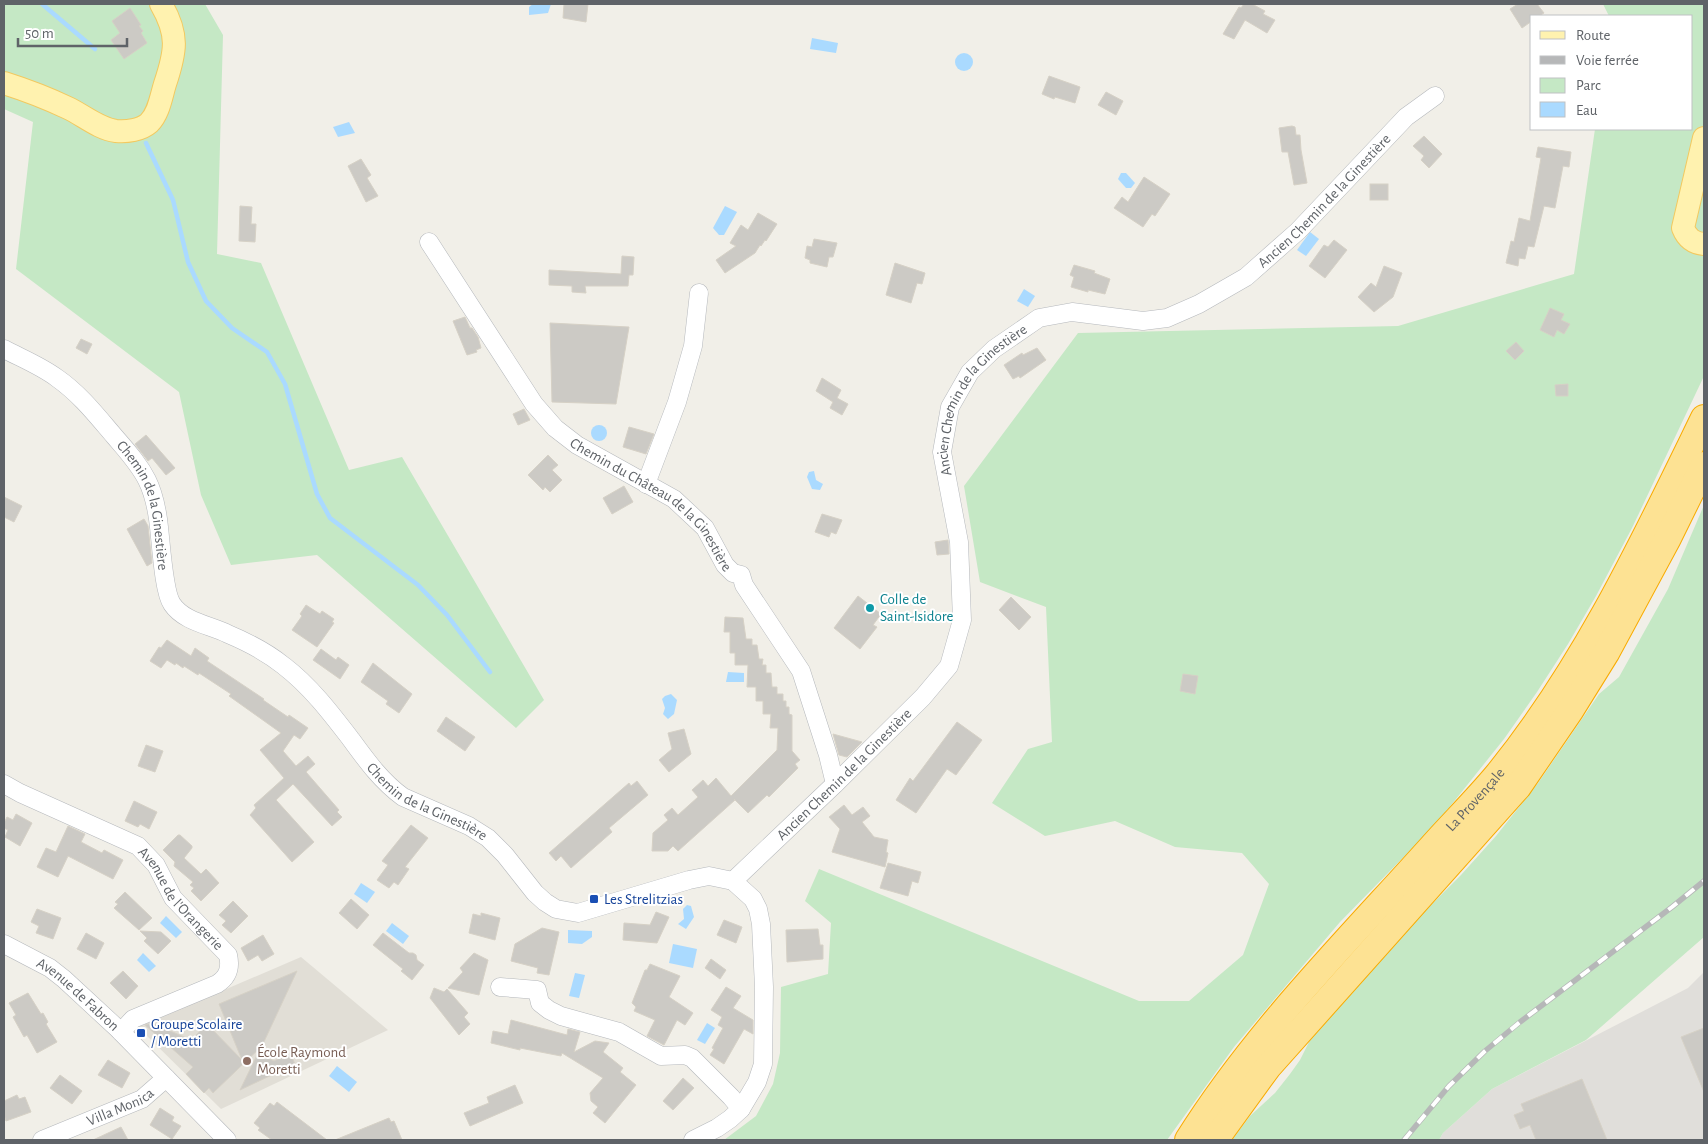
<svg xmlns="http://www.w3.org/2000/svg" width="1708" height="1144" font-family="'Alegreya Sans',sans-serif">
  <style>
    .industrial { fill: #e0deda }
    .education { fill: #e1ded6 }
    .green { fill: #c5e8c5 }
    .water { fill: #aadaff }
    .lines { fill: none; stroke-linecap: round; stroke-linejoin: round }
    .stream { stroke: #aadaff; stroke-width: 4.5 }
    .building { fill: #cccac5; stroke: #d6d1c6 }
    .minor-casing { stroke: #b5b8bc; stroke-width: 19 }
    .major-casing { stroke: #f2c960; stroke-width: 24 }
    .highway-casing { stroke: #f9ab00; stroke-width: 28 }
    .minor { stroke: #fff; stroke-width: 18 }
    .major { stroke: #fff2af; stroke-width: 22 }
    .highway { stroke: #fde293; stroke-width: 26 }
    .rail-casing { stroke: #b6b7b8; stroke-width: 5.5 }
    .rail { stroke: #fff; stroke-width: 4; stroke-dasharray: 11; stroke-linecap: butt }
    .culture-dot { fill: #0f9aa8; stroke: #fff; stroke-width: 2 }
    .transit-dot { fill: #1a4fb4; stroke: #fff; stroke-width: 2 }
    .education-dot { fill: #8d6e63; stroke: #fff; stroke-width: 2 }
    .labels { text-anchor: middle; stroke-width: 4; stroke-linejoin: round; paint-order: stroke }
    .street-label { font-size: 15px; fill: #5f6368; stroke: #fff }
    .culture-label { font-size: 15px; fill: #0d838f; stroke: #fff; text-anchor: start }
    .transit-label { font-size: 15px; fill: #164399; stroke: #fff; text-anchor: start }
    .education-label { font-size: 15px; fill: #785e54; stroke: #fff; text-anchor: start }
  </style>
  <rect width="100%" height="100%" fill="#f1efe8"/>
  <polygon class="industrial" points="1704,972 1704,1140 1439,1140 1443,1133 1492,1089 1688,988"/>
  <polygon class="education" points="301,957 388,1030 221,1109 138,1027"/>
  <g class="green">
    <polygon points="4,4 205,4 223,35 217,254 261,263 349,470 402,457 544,700 516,728 317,555 231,565 201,495 179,392 16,269 33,122 4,109"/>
    <polygon points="1603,4 1704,4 1704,376 1632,528 1596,596 1568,644 1537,692 1504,739 1436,824 1340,922 1234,1047 1167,1140 724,1140 756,1116 773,1084 780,1053 781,987 828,974 831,923 805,901 819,869 1139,1001 1189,1001 1243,955 1269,884 1242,853 1175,847 1115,821 1045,836 992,803 1028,749 1052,742 1046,607 980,582 964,486 1078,333 1398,326 1574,274 1595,129 1692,129 1692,16 1609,16"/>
    <polygon points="1704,505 1704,937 1586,1040 1492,1089 1443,1133 1439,1140 1232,1140 1250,1116 1275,1093 1290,1074 1300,1060 1312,1036 1399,937 1461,875 1496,836 1538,783 1599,694 1619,677 1668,589"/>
  </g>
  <g class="water">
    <polygon points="533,4 551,4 548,13 529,15 529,7"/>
    <polygon points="812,38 838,43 836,53 810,49"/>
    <circle cx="964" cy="62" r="9"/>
    <polygon points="349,122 355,133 338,137 333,127"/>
    <polygon points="1121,173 1126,173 1135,183 1131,188 1126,188 1118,179"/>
    <polygon points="725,206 737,212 724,235 719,235 713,228"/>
    <polygon points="1310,232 1319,239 1306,256 1297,250"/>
    <polygon points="1024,289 1035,296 1028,307 1017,301"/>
    <circle cx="599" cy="433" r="8"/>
    <polygon points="814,471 816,480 823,484 820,490 812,489 807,477 809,472"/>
    <polygon points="728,672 744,673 744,682 726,682"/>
    <polygon points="671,694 677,700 674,714 668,719 663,714 665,708 662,699 665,696"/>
    <polygon points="361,883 375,892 367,903 354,894"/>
    <polygon points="687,905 691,906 694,917 686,929 678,924 684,919 683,909"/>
    <polygon points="166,916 182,932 176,938 160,923"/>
    <polygon points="392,923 409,936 403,944 386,931"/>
    <polygon points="568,930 592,931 592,937 582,944 568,943"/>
    <polygon points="673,944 697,949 693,968 669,963"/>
    <polygon points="143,953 156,966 149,972 137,960"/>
    <polygon points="575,973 585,975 579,998 569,996"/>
    <polygon points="707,1023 715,1028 705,1044 697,1040"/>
    <polygon points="337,1066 357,1082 349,1092 329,1076"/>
  </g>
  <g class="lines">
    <g class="stream">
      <polyline points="42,4 95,49"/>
      <polyline points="146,143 173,200 188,262 206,301 232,328 267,352 285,384 317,494 330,518 418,585 447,615 490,672"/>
    </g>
  </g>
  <g class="building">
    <polygon points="564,4 588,4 586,22 563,18"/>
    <polygon points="1244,4 1252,4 1265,11 1263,14 1275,20 1267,33 1245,20 1234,39 1223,34 1239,7 1241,8"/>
    <polygon points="1518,4 1537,4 1544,13 1539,16 1532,16 1532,21 1522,28 1510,9"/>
    <polygon points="130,8 141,25 139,26 143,31 141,33 147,43 124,59 111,40 120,33 112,21"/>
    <polygon points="1049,76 1080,87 1075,103 1055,97 1054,99 1042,94"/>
    <polygon points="1106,92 1123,101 1116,115 1098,105"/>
    <polygon points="1292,126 1295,127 1296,135 1300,135 1301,150 1307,183 1294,185 1288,152 1282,152 1279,128"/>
    <polygon points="1424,136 1442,154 1429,168 1421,160 1424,156 1413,146"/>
    <polygon points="1538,147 1571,152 1569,167 1563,166 1555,208 1544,206 1534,247 1528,246 1525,259 1519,258 1518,266 1506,263 1511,241 1514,242 1519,218 1530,221 1541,158 1536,157"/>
    <polygon points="361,159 371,175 367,178 378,196 366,202 348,166"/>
    <polygon points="1144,177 1170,194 1155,216 1152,214 1143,227 1114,208 1122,197 1128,202"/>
    <rect x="1370" y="184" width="18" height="16"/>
    <polygon points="240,206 252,207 251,224 256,224 255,242 239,241"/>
    <polygon points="758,213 777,224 766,241 765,240 761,246 760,245 755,253 725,273 716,260 736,246 730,243 741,225 748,230"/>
    <polygon points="814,239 837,243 833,257 829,257 827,267 810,263 810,260 805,258 807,246 812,247"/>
    <polygon points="1334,240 1347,250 1325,278 1309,266 1324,245 1328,247"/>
    <polygon points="622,256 634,257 633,275 629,275 628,286 585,286 586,293 572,292 572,286 549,285 549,270 621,274"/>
    <polygon points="895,263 925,273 922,284 917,283 911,303 886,295"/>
    <polygon points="1074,265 1095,271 1094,273 1110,279 1105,294 1088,290 1088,292 1071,287 1074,277 1070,275"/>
    <polygon points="1384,266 1402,273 1393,297 1374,312 1358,297 1371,283 1376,287"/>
    <polygon points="1550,308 1564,314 1561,320 1570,324 1564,334 1557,330 1554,337 1540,330"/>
    <polygon points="465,317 470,328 472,328 478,337 481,348 476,350 477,352 467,355 453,321"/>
    <polygon points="550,323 629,327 616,404 552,402"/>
    <polygon points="81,339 92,344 87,354 76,348"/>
    <polygon points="1516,342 1524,351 1515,360 1506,351"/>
    <polygon points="1037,348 1046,360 1020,378 1019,376 1013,379 1004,365 1022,353 1023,355"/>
    <polygon points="822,378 841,390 837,398 848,404 842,415 830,408 833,402 816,391"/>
    <polygon points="1568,384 1568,396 1556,396 1555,385"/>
    <polygon points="524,409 530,420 518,425 513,414"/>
    <polygon points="629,427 654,434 646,454 623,447"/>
    <polygon points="146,435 175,468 166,475 152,458 148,461 135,444"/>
    <polygon points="548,455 558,465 552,470 562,480 550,492 545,487 543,490 528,475"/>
    <polygon points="624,486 633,502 612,514 603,498"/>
    <polygon points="4,497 22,506 14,522 4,517"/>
    <polygon points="822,514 842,520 836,534 831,532 829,537 815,532"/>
    <polygon points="144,519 148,526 152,563 147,566 127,529"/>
    <polygon points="948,540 949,554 937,555 935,542"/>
    <polygon points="858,596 881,614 873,625 877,627 860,649 834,628"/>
    <polygon points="1011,597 1031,617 1019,630 999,610"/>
    <polygon points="306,605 320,614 322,611 334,619 332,622 334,623 317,647 292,630 302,616 300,614"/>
    <polygon points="725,617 743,618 746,639 752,639 752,645 757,645 759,659 763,659 762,665 766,665 766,673 771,673 772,687 777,687 777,694 783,694 783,701 786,701 786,707 789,707 789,714 792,715 792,751 800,760 795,764 798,768 769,797 767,795 748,813 734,799 735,800 678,851 673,846 668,851 652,851 653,833 668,820 664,815 672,808 678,815 698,797 692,790 703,780 708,786 716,778 731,796 777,750 778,728 770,728 771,714 763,714 763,701 756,701 756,687 747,687 748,665 735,665 735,653 730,653 730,632 724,632"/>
    <polygon points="167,640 191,656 195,648 209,658 207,661 264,699 263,700 288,717 289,715 308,728 300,739 294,735 283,751 296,766 308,756 315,764 306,772 339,810 337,812 342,817 332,826 293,784 276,800 314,842 292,862 250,815 256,808 254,805 284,778 260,750 281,733 229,696 231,694 199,673 198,675 184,666 183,668 176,663 175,665 167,660 161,668 150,661 159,647 161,648"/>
    <polygon points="321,649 336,660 338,657 349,665 340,679 313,660"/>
    <polygon points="373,663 412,694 399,713 386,704 388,701 361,682"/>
    <polygon points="1183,674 1198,676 1195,694 1180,691"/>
    <polygon points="446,717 475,737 465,751 437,731"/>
    <polygon points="957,722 982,740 956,775 947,769 916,813 896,800 910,778 913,781"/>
    <polygon points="684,729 691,754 669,772 659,760 672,749 668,733"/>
    <polygon points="833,734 862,742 847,757 839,755"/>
    <polygon points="146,745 163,751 155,772 138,766"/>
    <polygon points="637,781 648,795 609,828 612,832 571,868 561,856 556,861 549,853 629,783 631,786"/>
    <polygon points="134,801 157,812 149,829 140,824 138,827 125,821"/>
    <polygon points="844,805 852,815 863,807 870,816 862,822 874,837 888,840 886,852 888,853 885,867 832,852 840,829 829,817"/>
    <polygon points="16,814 32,823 20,846 5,837 8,830 4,828 4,823 7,817 13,820"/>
    <polygon points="411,825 428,838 405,867 409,869 398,885 394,882 389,888 377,880 388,865 382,861"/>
    <polygon points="68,826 85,834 81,842 102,853 104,850 123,860 113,879 68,856 58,877 37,867 46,848 56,852"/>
    <polygon points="178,835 180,835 192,846 192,848 184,858 201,874 206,869 219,883 201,901 191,891 194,888 190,885 193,882 174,866 175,862 163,850"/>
    <polygon points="888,863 921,872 918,883 912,881 908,896 880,888"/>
    <polygon points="125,892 152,918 139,930 114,908 118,904 115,902"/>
    <polygon points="351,899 369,915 357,929 339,913"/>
    <polygon points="233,901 248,916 231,933 222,925 226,921 219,915"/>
    <polygon points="37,909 61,918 53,939 36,933 39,926 31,922"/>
    <polygon points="656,912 669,917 657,943 623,940 624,923 650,925"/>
    <polygon points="481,913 500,918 495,940 469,933 473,914 481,916"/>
    <polygon points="724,920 742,927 736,943 717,935"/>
    <polygon points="542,928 559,932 549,975 537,973 538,968 511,961 515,944"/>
    <polygon points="818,929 820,945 823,945 823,959 787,962 786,930"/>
    <polygon points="140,931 161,932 171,941 158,954 144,941 147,938"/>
    <polygon points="86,933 104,943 96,959 77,949"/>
    <polygon points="383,933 409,953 413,953 416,955 417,960 424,965 412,980 401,971 403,969 373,945"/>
    <polygon points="263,935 274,954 262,961 258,955 248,961 241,948"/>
    <polygon points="474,953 488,960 479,995 448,988 463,972 460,968"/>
    <polygon points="711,959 726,970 720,979 705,968"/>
    <polygon points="650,964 680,976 669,997 693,1013 685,1025 677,1020 664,1045 647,1036 655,1020 634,1011 636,1007 632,1003 645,970 647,970"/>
    <polygon points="123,971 138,986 126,999 110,983"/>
    <polygon points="297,971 262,1046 213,1093 209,1088 204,1093 186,1074 193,1067 145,1025 152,1023 191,1040 207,1024 242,1060 219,1004"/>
    <polygon points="726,987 741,996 733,1008 753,1020 753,1034 744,1029 724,1064 710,1055 714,1049 712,1048 723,1028 718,1025 722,1017 711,1010"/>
    <polygon points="434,988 444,992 447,989 468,1013 464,1017 470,1024 459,1035 430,998"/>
    <polygon points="28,993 41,1014 43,1013 48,1022 46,1024 57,1042 37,1053 27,1035 24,1037 13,1017 16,1015 9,1003"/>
    <polygon points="511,1020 567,1035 568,1029 580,1032 574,1052 595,1041 609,1043 603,1052 623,1068 620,1072 636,1085 605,1123 593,1113 598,1107 591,1101 590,1093 603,1078 562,1053 561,1056 520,1048 520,1050 491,1043 493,1031 508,1034"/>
    <polygon points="1704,1028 1704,1092 1681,1037"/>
    <polygon points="258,1053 274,1061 290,1053 295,1064 240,1090"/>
    <polygon points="108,1060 130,1073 122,1088 98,1075"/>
    <polygon points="60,1075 82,1091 72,1104 50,1088"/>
    <polygon points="683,1078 694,1088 673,1110 663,1101"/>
    <polygon points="1582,1079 1607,1140 1536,1140 1530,1125 1520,1129 1514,1115 1524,1111 1521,1104"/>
    <polygon points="515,1085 523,1103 470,1126 464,1113 489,1103 487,1097"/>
    <polygon points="17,1095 19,1099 25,1097 31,1112 6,1121 4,1115 4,1101"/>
    <polygon points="277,1102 327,1140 272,1140 258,1130 260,1128 254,1123 270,1103 274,1106"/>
    <polygon points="160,1108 174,1117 172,1121 181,1126 172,1139 150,1125"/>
    <polygon points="389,1118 391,1122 394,1121 402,1140 335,1140"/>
    <polygon points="121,1127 128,1140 93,1140"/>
  </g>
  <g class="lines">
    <g class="minor-casing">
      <g id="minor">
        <path id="s1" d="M429,242L534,404L555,428L577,445L674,499L705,528L725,565L733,573L741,575L744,585L801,671L828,755L835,784"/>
        <path id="s2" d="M4,349C21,358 41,366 57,378C80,394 97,416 115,437C127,451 139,464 147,480C153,492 156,505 158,519C161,539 163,591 172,604C184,622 210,625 228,634C247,642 268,653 284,666C310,686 330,712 350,738C366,760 381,781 403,797L469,826L488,838L505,855L535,893L545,902L556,909L578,913L689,880L709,876L733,881L753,899L758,909L761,924L764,987L763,1064L757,1082L741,1109L730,1119L717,1128L693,1140"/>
        <polyline points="646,484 677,402 693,346 699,293"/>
        <path id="s3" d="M4,784L20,793L138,846L156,865L173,898L228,955C231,968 228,977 217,984L133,1019L121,1032"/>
        <path id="s4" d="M733,881L835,784L923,697L949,666L962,620L959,542L942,452L950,407L970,372L994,349L1039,318L1072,312L1143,321L1167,318L1199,304L1246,277L1298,231L1406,117L1435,96"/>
        <path id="s5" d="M4,944L50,968L64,979L118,1029L227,1140"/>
        <polyline points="500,987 537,990 540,1003 549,1010 561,1016 619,1032 661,1056 685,1055 692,1058 731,1097 741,1109"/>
        <path id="s6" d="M42,1140L142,1099L166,1078"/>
      </g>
    </g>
    <g class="major-casing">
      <g id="major">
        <path d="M4,83C26,90 47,98 68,108C83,115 99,129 116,131C127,132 141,130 149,123C159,113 161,97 165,84C176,51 179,35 161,4"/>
        <path d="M1704,138L1683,228C1687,238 1693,243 1704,244"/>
      </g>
    </g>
    <g class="highway-casing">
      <g id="highway">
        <path id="s7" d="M1188,1140C1257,1030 1351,937 1437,841C1457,819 1479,797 1498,774C1585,667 1644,541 1704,418"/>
        <polyline points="1215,1140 1268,1067 1518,787 1570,711 1606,653 1668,538 1704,465"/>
      </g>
    </g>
    <use href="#minor" class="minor"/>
    <use href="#major" class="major"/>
    <use href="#highway" class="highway"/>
    <g class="rail-casing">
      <polyline id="rail" points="1404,1140 1449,1086 1485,1051 1520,1022 1672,907 1704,881"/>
    </g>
    <use href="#rail" class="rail"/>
  </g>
  <circle class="culture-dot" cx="870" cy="608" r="5"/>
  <g class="transit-dot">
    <rect x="589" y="894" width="10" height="10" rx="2.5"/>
    <rect x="136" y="1028" width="10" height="10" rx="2.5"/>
  </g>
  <circle class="education-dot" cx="247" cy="1061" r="5"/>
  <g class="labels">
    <g class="street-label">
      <text dy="5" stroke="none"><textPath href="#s4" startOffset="1024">Ancien Chemin de la Ginestière</textPath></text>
      <text dy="5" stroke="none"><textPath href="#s4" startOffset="589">Ancien Chemin de la Ginestière</textPath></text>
      <text dy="5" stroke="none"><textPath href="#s1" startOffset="350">Chemin du Château de la Ginestière</textPath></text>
      <text dy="5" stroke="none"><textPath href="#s2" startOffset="220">Chemin de la Ginestière</textPath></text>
      <text dy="5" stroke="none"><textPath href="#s4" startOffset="154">Ancien Chemin de la Ginestière</textPath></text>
      <text dy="5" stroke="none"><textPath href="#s7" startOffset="446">La Provençale</textPath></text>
      <text dy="5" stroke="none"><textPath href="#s2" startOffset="654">Chemin de la Ginestière</textPath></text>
      <text dy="5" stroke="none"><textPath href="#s3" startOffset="216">Avenue de l'Orangerie</textPath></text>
      <text dy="5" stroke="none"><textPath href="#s5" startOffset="90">Avenue de Fabron</textPath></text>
      <text dy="5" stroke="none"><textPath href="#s6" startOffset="85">Villa Monica</textPath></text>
    </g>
    <g class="culture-label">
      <text x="880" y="604">Colle de<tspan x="880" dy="17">Saint-Isidore</tspan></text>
    </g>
    <g class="transit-label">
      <text x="604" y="904">Les Strelitzias</text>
      <text x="151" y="1029">Groupe Scolaire<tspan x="151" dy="17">/ Moretti</tspan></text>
    </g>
    <g class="education-label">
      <text x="257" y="1057">École Raymond<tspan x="257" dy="17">Moretti</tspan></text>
    </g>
  </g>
  <rect width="1708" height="1144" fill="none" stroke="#5f6368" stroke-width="10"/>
  <rect x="1530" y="15" width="162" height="115" fill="#ffffff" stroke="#bfc1c3"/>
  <rect x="1540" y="31" width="25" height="8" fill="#fff2af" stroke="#bfc1c3"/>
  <text x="1576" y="40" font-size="15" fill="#5f6368">Route</text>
  <rect x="1540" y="56" width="25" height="8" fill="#b6b7b8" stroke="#bfc1c3"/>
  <text x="1576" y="65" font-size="15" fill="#5f6368">Voie ferrée</text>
  <rect x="1540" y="78" width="25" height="15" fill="#c5e8c5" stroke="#bfc1c3"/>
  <text x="1576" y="90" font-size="15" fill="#5f6368">Parc</text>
  <rect x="1540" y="102" width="25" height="15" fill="#aadaff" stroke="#bfc1c3"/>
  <text x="1576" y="115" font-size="15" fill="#5f6368">Eau</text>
  <path d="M18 38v8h109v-8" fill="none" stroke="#5f6368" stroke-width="2.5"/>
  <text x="25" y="38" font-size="15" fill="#5f6368" stroke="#ffffff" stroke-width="4" paint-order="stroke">50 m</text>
</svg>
